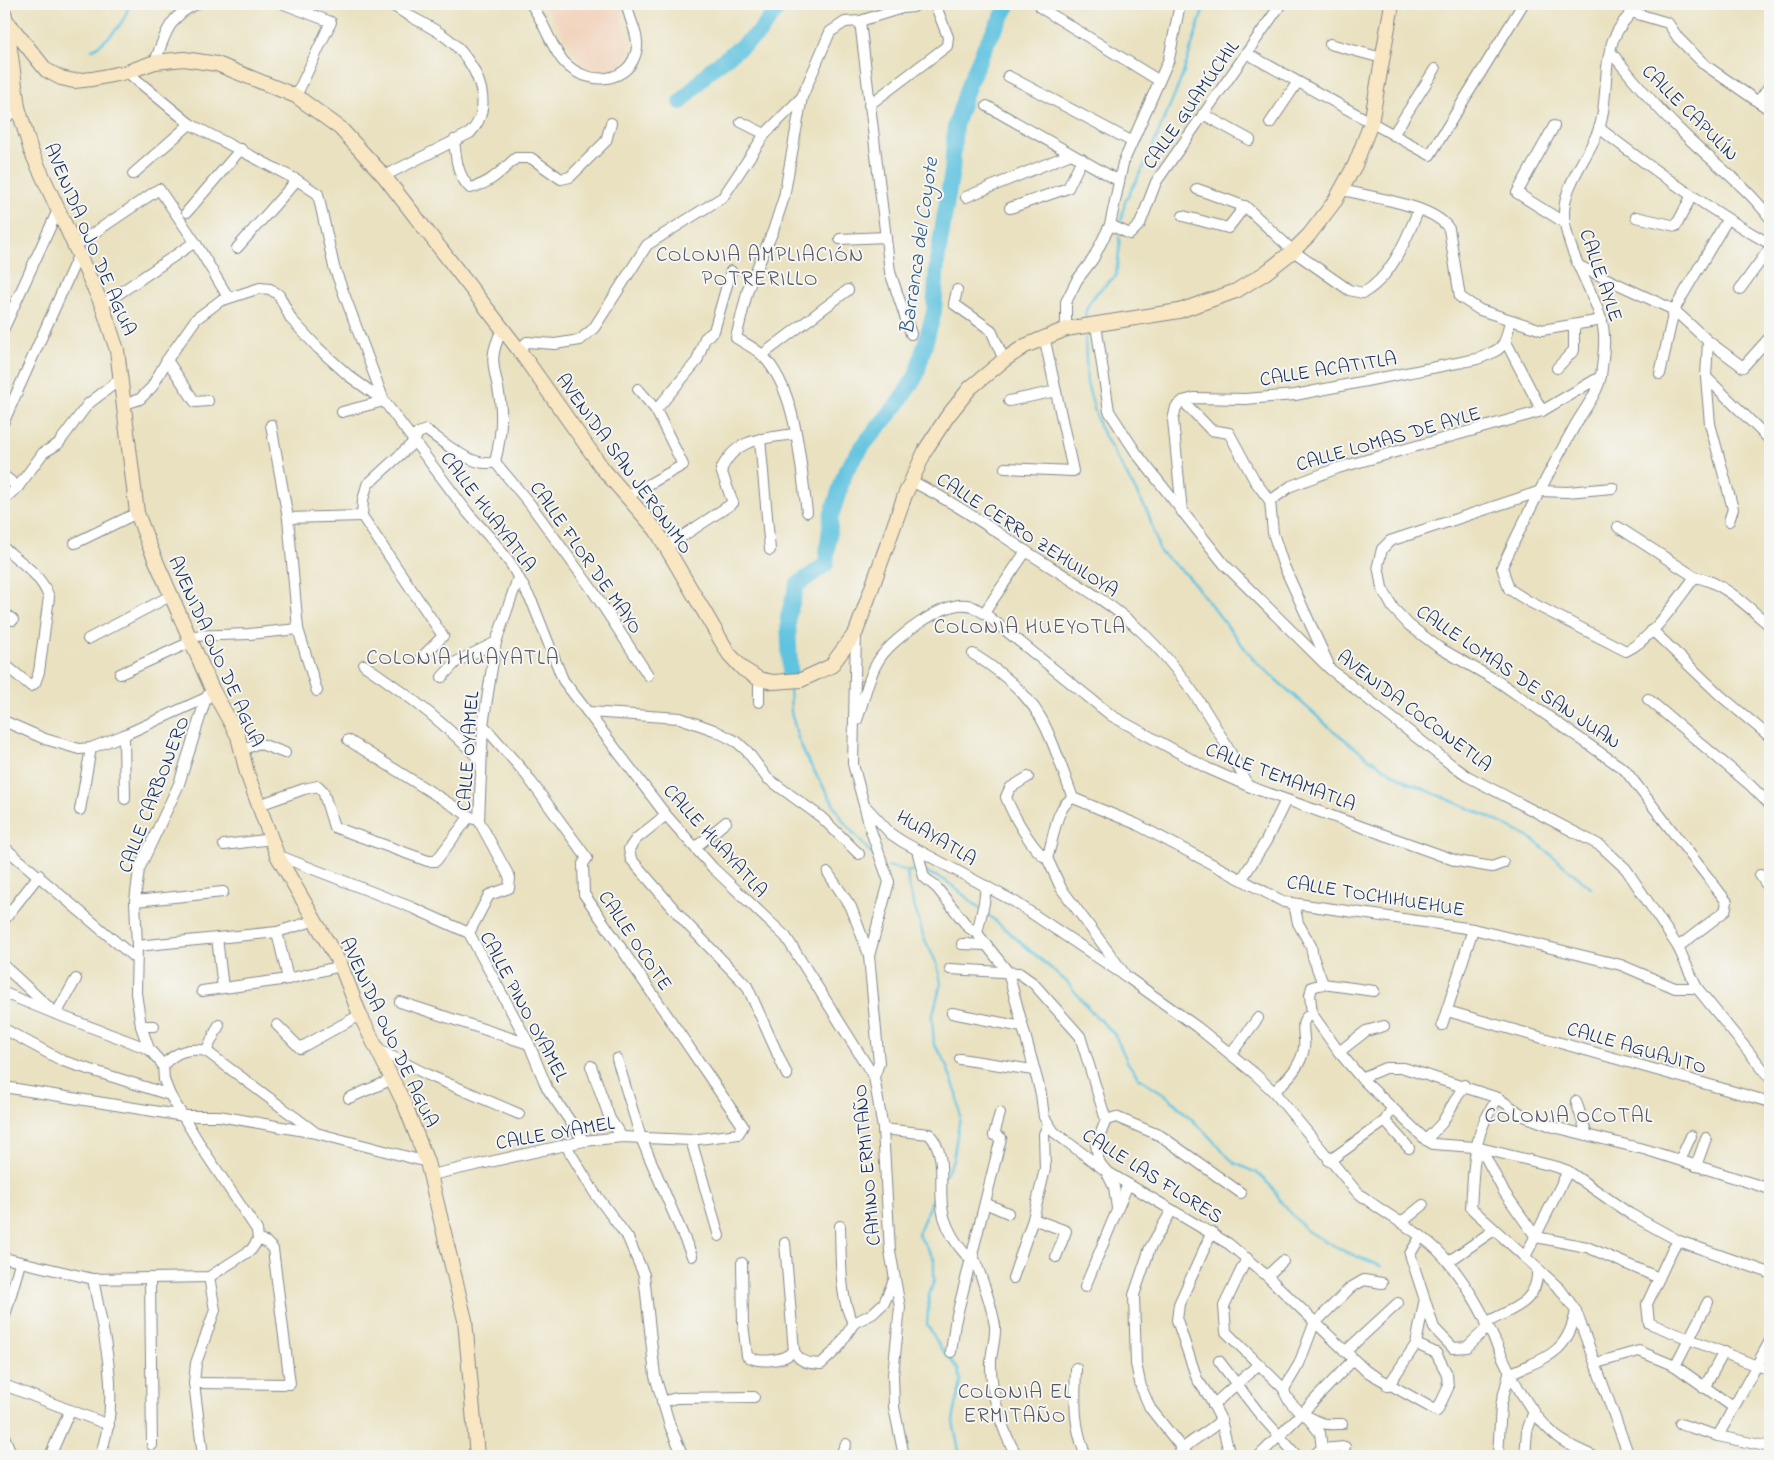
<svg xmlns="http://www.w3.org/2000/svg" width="1774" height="1460" font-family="'Indie Flower',sans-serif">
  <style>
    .built { fill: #f2d4be }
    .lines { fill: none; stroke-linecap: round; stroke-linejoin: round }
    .stream { stroke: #61c3e0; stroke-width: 2.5 }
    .river { stroke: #61c3e0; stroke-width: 16 }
    .street-casing { stroke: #82888e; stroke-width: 12 }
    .secondary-casing { stroke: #82888e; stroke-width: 16 }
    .street { stroke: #fff; stroke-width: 10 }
    .secondary { stroke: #f9e7c3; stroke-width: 14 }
    .labels { text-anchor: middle; stroke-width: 4; stroke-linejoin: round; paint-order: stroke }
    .street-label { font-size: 20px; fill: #1b2f5e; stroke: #f6f6f2 }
    .water-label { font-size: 21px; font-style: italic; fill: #305b85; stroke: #f6f6f2 }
    .neighbourhood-label { font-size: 21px; letter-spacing: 1px; fill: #595766; stroke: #f6f6f2 }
  </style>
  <rect width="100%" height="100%" fill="#f6f6f2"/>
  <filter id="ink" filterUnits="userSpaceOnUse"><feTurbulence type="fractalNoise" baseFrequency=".02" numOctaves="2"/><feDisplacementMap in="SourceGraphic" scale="10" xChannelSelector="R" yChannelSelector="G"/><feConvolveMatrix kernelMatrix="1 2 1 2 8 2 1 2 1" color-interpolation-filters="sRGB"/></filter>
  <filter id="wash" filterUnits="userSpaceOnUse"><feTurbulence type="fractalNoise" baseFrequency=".0096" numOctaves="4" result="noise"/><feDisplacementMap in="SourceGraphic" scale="20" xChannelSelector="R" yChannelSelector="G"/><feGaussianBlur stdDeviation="1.12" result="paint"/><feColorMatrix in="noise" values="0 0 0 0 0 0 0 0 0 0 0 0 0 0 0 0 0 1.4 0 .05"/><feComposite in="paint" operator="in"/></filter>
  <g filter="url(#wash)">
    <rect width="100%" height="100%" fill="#e9e1bf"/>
    <polygon class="built" points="544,4 621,4 622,20 629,46 625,62 620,67 605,71 587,67 579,61"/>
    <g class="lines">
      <g class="stream">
        <path d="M92,50C109,39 125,25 129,4"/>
        <polyline points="1121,221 1125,202 1146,162 1182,77 1205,4"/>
        <path d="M1085,318C1085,300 1104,286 1116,276C1117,261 1121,251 1119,237"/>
        <polyline points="1085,337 1087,383 1099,426 1148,513 1160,552 1189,577 1254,660 1329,727 1367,757 1405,781 1489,817 1532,839 1591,888"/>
        <polyline points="790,687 791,712 798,738 806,757 844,822 877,860"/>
        <polyline points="888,866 907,871 909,889 924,938 937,964 941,983 932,1018 934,1045 943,1057 957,1094 959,1107 960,1117 953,1160 946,1174"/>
        <polyline points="907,871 920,871"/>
        <polyline points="926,872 946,881 981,909"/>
        <polyline points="985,912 1067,982 1091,1011 1115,1035 1128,1063 1139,1078 1166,1095 1203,1130 1234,1163 1257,1173 1271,1186 1281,1202 1307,1231 1346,1252 1381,1266"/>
        <polyline points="937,1187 918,1234 934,1259 934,1281 929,1295 927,1324 940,1347 958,1369 961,1382 953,1421 960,1456"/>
      </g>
      <g class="river">
        <polyline points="681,102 710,70 758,34 781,4"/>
        <polyline points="790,673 788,617 797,585 826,564 831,516 846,470 864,444 897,405 916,376 934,312 937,261 952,171 955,126 969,83 985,46 1009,4"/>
      </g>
    </g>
  </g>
  <g filter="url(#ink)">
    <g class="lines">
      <g class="street-casing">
        <g id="street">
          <polyline points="284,4 331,22 296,96"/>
          <path d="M531,4C544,21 552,50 565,63C587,86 631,85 637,48C639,34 628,18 627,4"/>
          <path d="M1640,4C1629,14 1619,26 1613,40C1603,68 1608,98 1600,126C1590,157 1558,188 1565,224C1571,258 1591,287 1601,319C1607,336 1603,358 1601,376C1597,395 1582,412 1573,429C1548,474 1524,520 1502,567L1509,589L1528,601L1626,651C1652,639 1677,600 1695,577"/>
          <polyline points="1041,8 1158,80"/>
          <polyline points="1631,12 1668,23 1678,38 1705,65 1770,110"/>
          <polyline points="860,21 890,272 911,334"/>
          <polyline points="1330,44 1382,58"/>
          <path d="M1610,51C1632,78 1654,105 1679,129C1708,159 1745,184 1770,218"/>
          <polyline points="1246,53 1430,155 1523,4"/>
          <path d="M155,62C164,36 170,14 197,4"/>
          <polyline points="127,72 190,124 297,180 318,194 334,267 384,401 342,412"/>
          <polyline points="1008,76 1131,141"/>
          <polyline points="4,94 17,101"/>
          <polyline points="1758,102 1770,85"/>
          <polyline points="869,105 947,46 948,37 935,4"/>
          <polyline points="987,106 1119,181"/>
          <polyline points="1203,114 1250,140"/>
          <polyline points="4,120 18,107"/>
          <polyline points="741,122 765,134"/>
          <polyline points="1270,123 1297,83"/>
          <polyline points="1554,126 1517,193 1565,223"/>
          <path d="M1599,128C1654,171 1710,210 1770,244"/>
          <polyline points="1393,135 1435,69"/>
          <path d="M454,140C456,158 457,175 470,188C490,184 501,171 516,158H531L561,179L570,177L606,141L611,123"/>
          <polyline points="133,174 190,124"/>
          <path d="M384,176L470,133C498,104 474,59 447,38C430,25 408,17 391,4"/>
          <path d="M1197,189L1246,207L1293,251L1349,290L1363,293C1392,277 1406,239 1419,209"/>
          <path d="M1343,190C1369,197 1435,205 1449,229L1460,297L1480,310L1542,330L1602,320"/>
          <polyline points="966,197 1071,154"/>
          <polyline points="1010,208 1068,188 1082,159"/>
          <polyline points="187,212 241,149"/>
          <polyline points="1183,216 1228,228 1245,206"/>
          <polyline points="1636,217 1676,226 1691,197"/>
          <polyline points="1110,225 1130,234 1140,224 1156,182 1281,4"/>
          <polyline points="840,239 886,237"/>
          <polyline points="195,242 228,297"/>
          <polyline points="73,247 159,189 195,242 102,305"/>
          <polyline points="237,248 297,180"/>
          <polyline points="1579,266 1674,310 1708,341 1743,367 1770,337"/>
          <polyline points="1740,289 1770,248"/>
          <polyline points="957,290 954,304 991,330 1004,360"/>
          <polyline points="1096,325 1109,411 1137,454 1224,564 1330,669 1453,766 1467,776 1601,846 1626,869 1678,947 1697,988 1770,1078"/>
          <polyline points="4,328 58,210"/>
          <polyline points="1066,329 1066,302 1077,280 1093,259 1110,225 1123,163 1169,59 1180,4"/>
          <polyline points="1708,341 1706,377 1710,424 1733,509 1729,521"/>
          <polyline points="1506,342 1542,411"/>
          <polyline points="519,350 527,342 555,344 580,340 594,328 647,245 723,197 765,134 802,97"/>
          <polyline points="762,355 848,290"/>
          <polyline points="167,360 195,402 208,401"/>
          <polyline points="1557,368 1574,350 1574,326"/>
          <polyline points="1660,374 1674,310 1727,220"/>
          <polyline points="1706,377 1770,440"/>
          <polyline points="1009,401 1056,391"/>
          <polyline points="1183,401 1211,430 1229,433 1255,481 1270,501 1273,533 1283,564 1328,663"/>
          <polyline points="125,404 140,399 152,387 167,360 196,319 220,301 260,288 270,289 279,295 291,319 318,348 349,376 384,401 468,513 494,542 511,564 533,604 563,680 666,815 713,868 786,937 874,1077"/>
          <polyline points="656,410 697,361 705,338 714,331 731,271"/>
          <polyline points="4,421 78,256"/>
          <polyline points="271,425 288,518 298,629 317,691"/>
          <polyline points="760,439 770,550"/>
          <polyline points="495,462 530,504 591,588 648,675"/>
          <polyline points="1005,468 1073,471 1044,336"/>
          <polyline points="4,476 18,487"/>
          <path d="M911,481C952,501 986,525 1024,550C1064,576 1108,600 1143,633C1187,675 1221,732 1248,786"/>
          <polyline points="1613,488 1567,492 1541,491 1390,541 1382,549 1378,565 1382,588 1393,608 1409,625 1438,647 1499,682 1625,770 1727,902 1725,911 1678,947"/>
          <polyline points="628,496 683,465 656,410 638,389"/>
          <polyline points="4,499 18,487 43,453 58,444 88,404 122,378"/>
          <polyline points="1270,501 1291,486 1338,468 1542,411 1600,377"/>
          <path d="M807,512C800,464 798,391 762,355C755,348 744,343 736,338L748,289L773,231L784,197L802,97L830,32L845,22L860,21L902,8L913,7L918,4"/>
          <path d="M1182,512L1173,420L1176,407L1183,401L1194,398L1245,399L1295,395L1477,359C1503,349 1505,348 1510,321"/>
          <path d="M362,516L363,500L367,485L414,442L418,433L426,430C443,442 474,469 495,462C500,442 503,421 500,400C496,368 486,362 502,330"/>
          <polyline points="362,516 443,636 422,657"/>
          <polyline points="288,518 362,516"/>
          <path d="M1618,527L1695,577C1724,582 1749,608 1770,626"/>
          <polyline points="75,543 137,513"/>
          <path d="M666,547L733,503L721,470C736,437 763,439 795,434"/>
          <path d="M4,548C22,563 41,575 49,597L39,672L35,683L31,686L4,664"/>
          <polyline points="4,613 13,620"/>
          <polyline points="984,613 1026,551"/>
          <polyline points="1652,630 1721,696 1770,737"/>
          <polyline points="856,632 853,764 871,831 889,882 869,956 879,1063 874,1077 883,1129 890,1251 900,1307 893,1375 894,1407 904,1456"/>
          <polyline points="190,636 249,634 298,629"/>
          <polyline points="88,639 172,595"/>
          <path d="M973,654C1002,672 1032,697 1046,728C1057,751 1064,775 1073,798"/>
          <path d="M364,665C406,693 446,724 481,761"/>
          <polyline points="120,674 193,641"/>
          <polyline points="442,677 456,662 496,642"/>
          <polyline points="759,679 759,702"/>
          <polyline points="1648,699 1750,785 1770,805"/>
          <polyline points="588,712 680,718 714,730 737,742 747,751 767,778 821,817 859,854"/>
          <path d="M857,720C864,700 868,676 880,658C893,639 943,601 967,605C972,605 979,611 984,613L1112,716L1207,768L1248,786L1457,861L1492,867L1503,863"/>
          <polyline points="4,721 45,739 79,749 91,748 124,735 206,698"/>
          <polyline points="124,735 125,799"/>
          <polyline points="348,740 474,819"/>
          <polyline points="241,751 258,743 285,753"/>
          <path d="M1028,777L1010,788L1006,797C1011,811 1033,852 1047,858"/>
          <polyline points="259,805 304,789 318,786 323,791 334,827 428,861 436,861 469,817"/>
          <path d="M866,807L891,834L903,842L1015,902L1127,977L1197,1027L1255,1074L1274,1092L1356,1191C1386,1217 1424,1231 1449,1263C1463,1281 1478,1303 1487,1324C1506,1363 1522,1407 1556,1436C1567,1445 1580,1450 1593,1456"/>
          <polyline points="80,810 91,748"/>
          <polyline points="666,815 636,839 629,849 631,859 687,924 747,986 787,1075"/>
          <polyline points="224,845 272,839"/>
          <polyline points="4,847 136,959"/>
          <polyline points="696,847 726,822"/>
          <polyline points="917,850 924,877 937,888 968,927 977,933 1008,972 1041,1094 1044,1117 1054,1132 1106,1171 1229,1244 1267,1276 1366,1371 1437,1411 1448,1388 1447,1374 1436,1353 1416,1344"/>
          <polyline points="277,855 413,908 469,933 529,1044 547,1088 584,1141"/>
          <path d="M1047,858C1054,840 1055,806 1073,798L1136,824L1284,902L1473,929L1621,965L1675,988H1697"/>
          <polyline points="1047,858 1061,888 1124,973"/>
          <polyline points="828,873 851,907 869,955"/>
          <polyline points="1760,875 1770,890"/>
          <polyline points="1242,879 1266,841 1286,800"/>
          <polyline points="135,901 223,892"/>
          <polyline points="1294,904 1298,923 1311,946 1313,957 1323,984"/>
          <polyline points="4,920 39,875"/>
          <polyline points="277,932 288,979"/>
          <polyline points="469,933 489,895 509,888 510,878 479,821 483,725 496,642 518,578"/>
          <polyline points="977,933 984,903 986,886"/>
          <polyline points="217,938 223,988"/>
          <polyline points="962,944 987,945"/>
          <polyline points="137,946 277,932 313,921"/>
          <polyline points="4,966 56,1014 149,1049"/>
          <polyline points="950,969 1019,973 1033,983 1080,1036 1106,1120 1096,1145 1099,1162 1106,1171 1114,1187 1117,1208"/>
          <polyline points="202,991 288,979 341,966"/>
          <polyline points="1374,991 1323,984 1312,987 1310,995 1312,1014 1339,1052 1361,1078 1426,1140 1433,1144 1475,1147 1486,1158 1504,1192 1536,1237"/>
          <polyline points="4,993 56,1014 76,979"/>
          <polyline points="400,1002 529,1044"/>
          <polyline points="1447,1011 1770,1102"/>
          <polyline points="952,1013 1022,1027"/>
          <polyline points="277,1025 300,1048 360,1015"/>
          <polyline points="1442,1025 1473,929"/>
          <polyline points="141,1026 154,1026"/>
          <polyline points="4,1029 63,1061 170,1095"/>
          <polyline points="377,1049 428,1075 519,1114"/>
          <polyline points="206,1051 219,1025"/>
          <polyline points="1339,1052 1366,1031 1384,1026"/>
          <polyline points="1231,1054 1258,1018"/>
          <polyline points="617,1059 641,1138 692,1256"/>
          <polyline points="960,1059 1033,1070"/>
          <path d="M163,1065C176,1052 188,1047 206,1051L315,1132"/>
          <polyline points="591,1066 610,1119 622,1137"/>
          <polyline points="1361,1078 1385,1068 1404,1068 1498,1098 1524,1116 1554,1127 1647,1150 1770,1189"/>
          <polyline points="4,1087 184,1116 219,1116 316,1133 427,1162"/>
          <path d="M1274,1092C1287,1079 1301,1067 1304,1048C1306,1035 1297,1019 1312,1014"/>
          <polyline points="349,1098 393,1079"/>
          <path d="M1498,1098C1472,1134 1474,1165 1471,1208L1560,1289L1576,1311L1629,1456"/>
          <polyline points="1576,1101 1587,1135"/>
          <polyline points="1106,1120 1116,1117 1161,1136 1241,1193"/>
          <polyline points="1385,1121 1409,1148"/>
          <polyline points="1048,1125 1044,1134 1045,1169 1033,1219 1066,1231 1056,1257"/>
          <path d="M883,1129L929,1134C950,1156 936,1190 944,1217C948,1230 957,1245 966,1255H973"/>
          <polyline points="691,1140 719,1236"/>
          <polyline points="1426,1140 1442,1123 1464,1085"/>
          <polyline points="565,1144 594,1192 628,1238 644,1275 655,1376 670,1426 683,1456"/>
          <polyline points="1476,1147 1557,1167 1568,1171 1630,1214 1679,1241 1770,1273"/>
          <polyline points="1680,1160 1691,1136"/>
          <polyline points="1329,1161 1385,1121 1392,1108"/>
          <polyline points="1696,1166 1706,1138"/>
          <polyline points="431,1175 584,1141 622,1137 691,1140 738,1134 743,1126 584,894 583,864 587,858 524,772 483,725"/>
          <polyline points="985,1203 1008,1213"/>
          <polyline points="1172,1210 1150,1248 1134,1295 1136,1364 1141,1387 1150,1408 1188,1456"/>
          <polyline points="1402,1222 1423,1205"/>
          <path d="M840,1226C841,1252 839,1303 854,1323"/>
          <polyline points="1212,1232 1179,1304 1177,1320 1197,1379 1210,1398 1221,1420 1230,1456"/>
          <path d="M1421,1236L1410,1254L1434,1328L1453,1348L1467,1347L1485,1330L1487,1322C1512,1309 1540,1302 1537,1268"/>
          <polyline points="1536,1237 1587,1247 1659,1278"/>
          <polyline points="1679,1241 1672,1250 1647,1304 1649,1323 1757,1366 1770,1369"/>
          <path d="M785,1243L794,1351C801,1363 807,1363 821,1364L837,1349L854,1323L872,1314L884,1303L894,1280"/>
          <path d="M973,1256C982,1278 991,1302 995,1326C996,1337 992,1349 991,1360C990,1391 1001,1430 1017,1456"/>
          <polyline points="1525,1257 1568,1171"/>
          <polyline points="4,1258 93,1279 209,1277 251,1250 258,1240 257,1230 204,1151 170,1095 164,1080 163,1065 149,1049 141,1026 136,993 137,946 135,901 139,869 179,784 206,698 212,689"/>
          <path d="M1247,1258L1224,1306L1226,1332L1284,1389C1286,1404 1307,1418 1322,1423C1328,1425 1336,1424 1342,1424"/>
          <polyline points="1448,1262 1494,1230"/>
          <path d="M742,1263L743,1324L747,1356C760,1364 783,1361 794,1351"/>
          <polyline points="1267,1276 1283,1261"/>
          <polyline points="1013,1278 1033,1219"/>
          <path d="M93,1279C102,1326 116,1378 108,1426C106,1436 103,1446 101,1456"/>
          <polyline points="150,1280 152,1445"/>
          <polyline points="1085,1287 1128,1184"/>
          <polyline points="4,1319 20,1263"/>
          <polyline points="951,1352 955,1323 1001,1138 994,1135 1000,1113"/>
          <polyline points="1345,1352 1398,1303"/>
          <polyline points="1219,1361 1258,1412 1297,1456"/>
          <polyline points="1596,1363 1639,1351 1675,1366 1733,1407"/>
          <polyline points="1675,1366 1708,1302"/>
          <path d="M1076,1368C1075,1402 1073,1422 1085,1454"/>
          <polyline points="194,1383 290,1384 273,1249 266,1242 258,1240"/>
          <polyline points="4,1385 109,1425"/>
          <polyline points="1388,1386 1416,1344 1424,1303"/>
          <polyline points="1704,1388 1724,1352"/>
          <polyline points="1284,1389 1299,1364 1314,1324 1350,1288 1364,1280 1382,1283"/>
          <polyline points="662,1402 676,1398 754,1397"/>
          <polyline points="1213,1405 1258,1365"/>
          <polyline points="1680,1424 1718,1436 1770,1447"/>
          <polyline points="4,1436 12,1456"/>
          <polyline points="1718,1436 1770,1341"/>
          <polyline points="50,1456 70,1410"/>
          <polyline points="203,1456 194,1383 196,1363 215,1310 209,1277"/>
          <polyline points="840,1456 846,1444"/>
          <path d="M1177,1456C1187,1441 1207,1434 1221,1420"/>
          <polyline points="1259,1456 1303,1412"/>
          <polyline points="1313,1456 1321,1449 1345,1447"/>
          <polyline points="1323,1456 1320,1433 1303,1412 1353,1360"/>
          <path d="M1498,1456L1501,1405L1509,1374C1546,1357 1567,1355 1576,1311"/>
          <polyline points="1525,1456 1527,1431 1534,1411"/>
        </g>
      </g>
      <g class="secondary-casing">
        <g id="secondary">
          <polyline points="4,12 6,20 46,70 61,78 74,81 92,79 127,72 155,62 184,59 217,64 296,96 340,128 384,176 519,350 603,469 656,530 729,654 743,669 759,679 773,682 801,680 831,666 856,632 905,495 926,449 947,417 970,388 1004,360 1025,346 1066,329 1179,311 1236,291 1265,273 1293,251 1309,235 1335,201 1355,165 1371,123 1392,4"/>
          <polyline points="6,20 18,107 31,151 102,305 117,350 137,513 149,545 212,689 238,736 247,773 277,855 341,966 360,1015 405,1105 427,1162 465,1320 477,1456"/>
        </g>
      </g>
      <use href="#street" class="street"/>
      <use href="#secondary" class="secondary"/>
    </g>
  </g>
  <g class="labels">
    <g class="street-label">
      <text transform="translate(1190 104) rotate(-55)" y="7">CALLE GUAMÚCHIL</text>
      <text transform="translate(1691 112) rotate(45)" y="7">CALLE CAPULÍN</text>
      <text transform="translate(91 239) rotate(67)" y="7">AVENIDA OJO DE AGUA</text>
      <text transform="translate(1602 275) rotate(71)" y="7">CALLE AYLE</text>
      <text transform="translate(1328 368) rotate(-9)" y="7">CALLE ACATITLA</text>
      <text transform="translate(1388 438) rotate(-16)" y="7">CALLE LOMAS DE AYLE</text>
      <text transform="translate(625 463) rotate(54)" y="7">AVENIDA SAN JERÓNIMO</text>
      <text transform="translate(489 511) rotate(53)" y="7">CALLE HUAYATLA</text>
      <text transform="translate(1028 534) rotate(33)" y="7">CALLE CERRO ZEHUILOYA</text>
      <text transform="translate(587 557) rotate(55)" y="7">CALLE FLOR DE MAYO</text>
      <text transform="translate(217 651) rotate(66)" y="7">AVENIDA OJO DE AGUA</text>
      <text transform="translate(1519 676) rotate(34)" y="7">CALLE LOMAS DE SAN JUAN</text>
      <text transform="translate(1415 710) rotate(37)" y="7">AVENIDA COCONETLA</text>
      <text transform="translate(467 751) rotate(-86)" y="7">CALLE OYAMEL</text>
      <text transform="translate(1281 776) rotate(21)" y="7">CALLE TEMAMATLA</text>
      <text transform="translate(153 794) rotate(-69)" y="7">CALLE CARBONERO</text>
      <text transform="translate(937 837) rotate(31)" y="7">HUAYATLA</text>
      <text transform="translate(716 840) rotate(48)" y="7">CALLE HUAYATLA</text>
      <text transform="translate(1376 895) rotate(9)" y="7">CALLE TOCHIHUEHUE</text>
      <text transform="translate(636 940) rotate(56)" y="7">CALLE OCOTE</text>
      <text transform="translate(525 1006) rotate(62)" y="7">CALLE PINO OYAMEL</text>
      <text transform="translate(390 1032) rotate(65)" y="7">AVENIDA OJO DE AGUA</text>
      <text transform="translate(1637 1047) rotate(16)" y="7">CALLE AGUAJITO</text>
      <text transform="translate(555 1132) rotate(-10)" y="7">CALLE OYAMEL</text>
      <text transform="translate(866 1165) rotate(-95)" y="7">CAMINO ERMITAÑO</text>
      <text transform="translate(1153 1175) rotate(32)" y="7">CALLE LAS FLORES</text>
    </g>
    <g class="water-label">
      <text transform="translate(918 246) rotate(-82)" y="7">Barranca del Coyote</text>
    </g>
    <g class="neighbourhood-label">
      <text x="760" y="261">COLONIA AMPLIACIÓN<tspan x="760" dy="24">POTRERILLO</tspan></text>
      <text x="1030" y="633">COLONIA HUEYOTLA</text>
      <text x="463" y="664">COLONIA HUAYATLA</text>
      <text x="1569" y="1122">COLONIA OCOTAL</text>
      <text x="1015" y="1398">COLONIA EL<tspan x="1015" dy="24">ERMITAÑO</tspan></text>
    </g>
  </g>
  <rect width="1774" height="1460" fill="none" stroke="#f6f6f2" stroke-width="20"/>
</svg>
